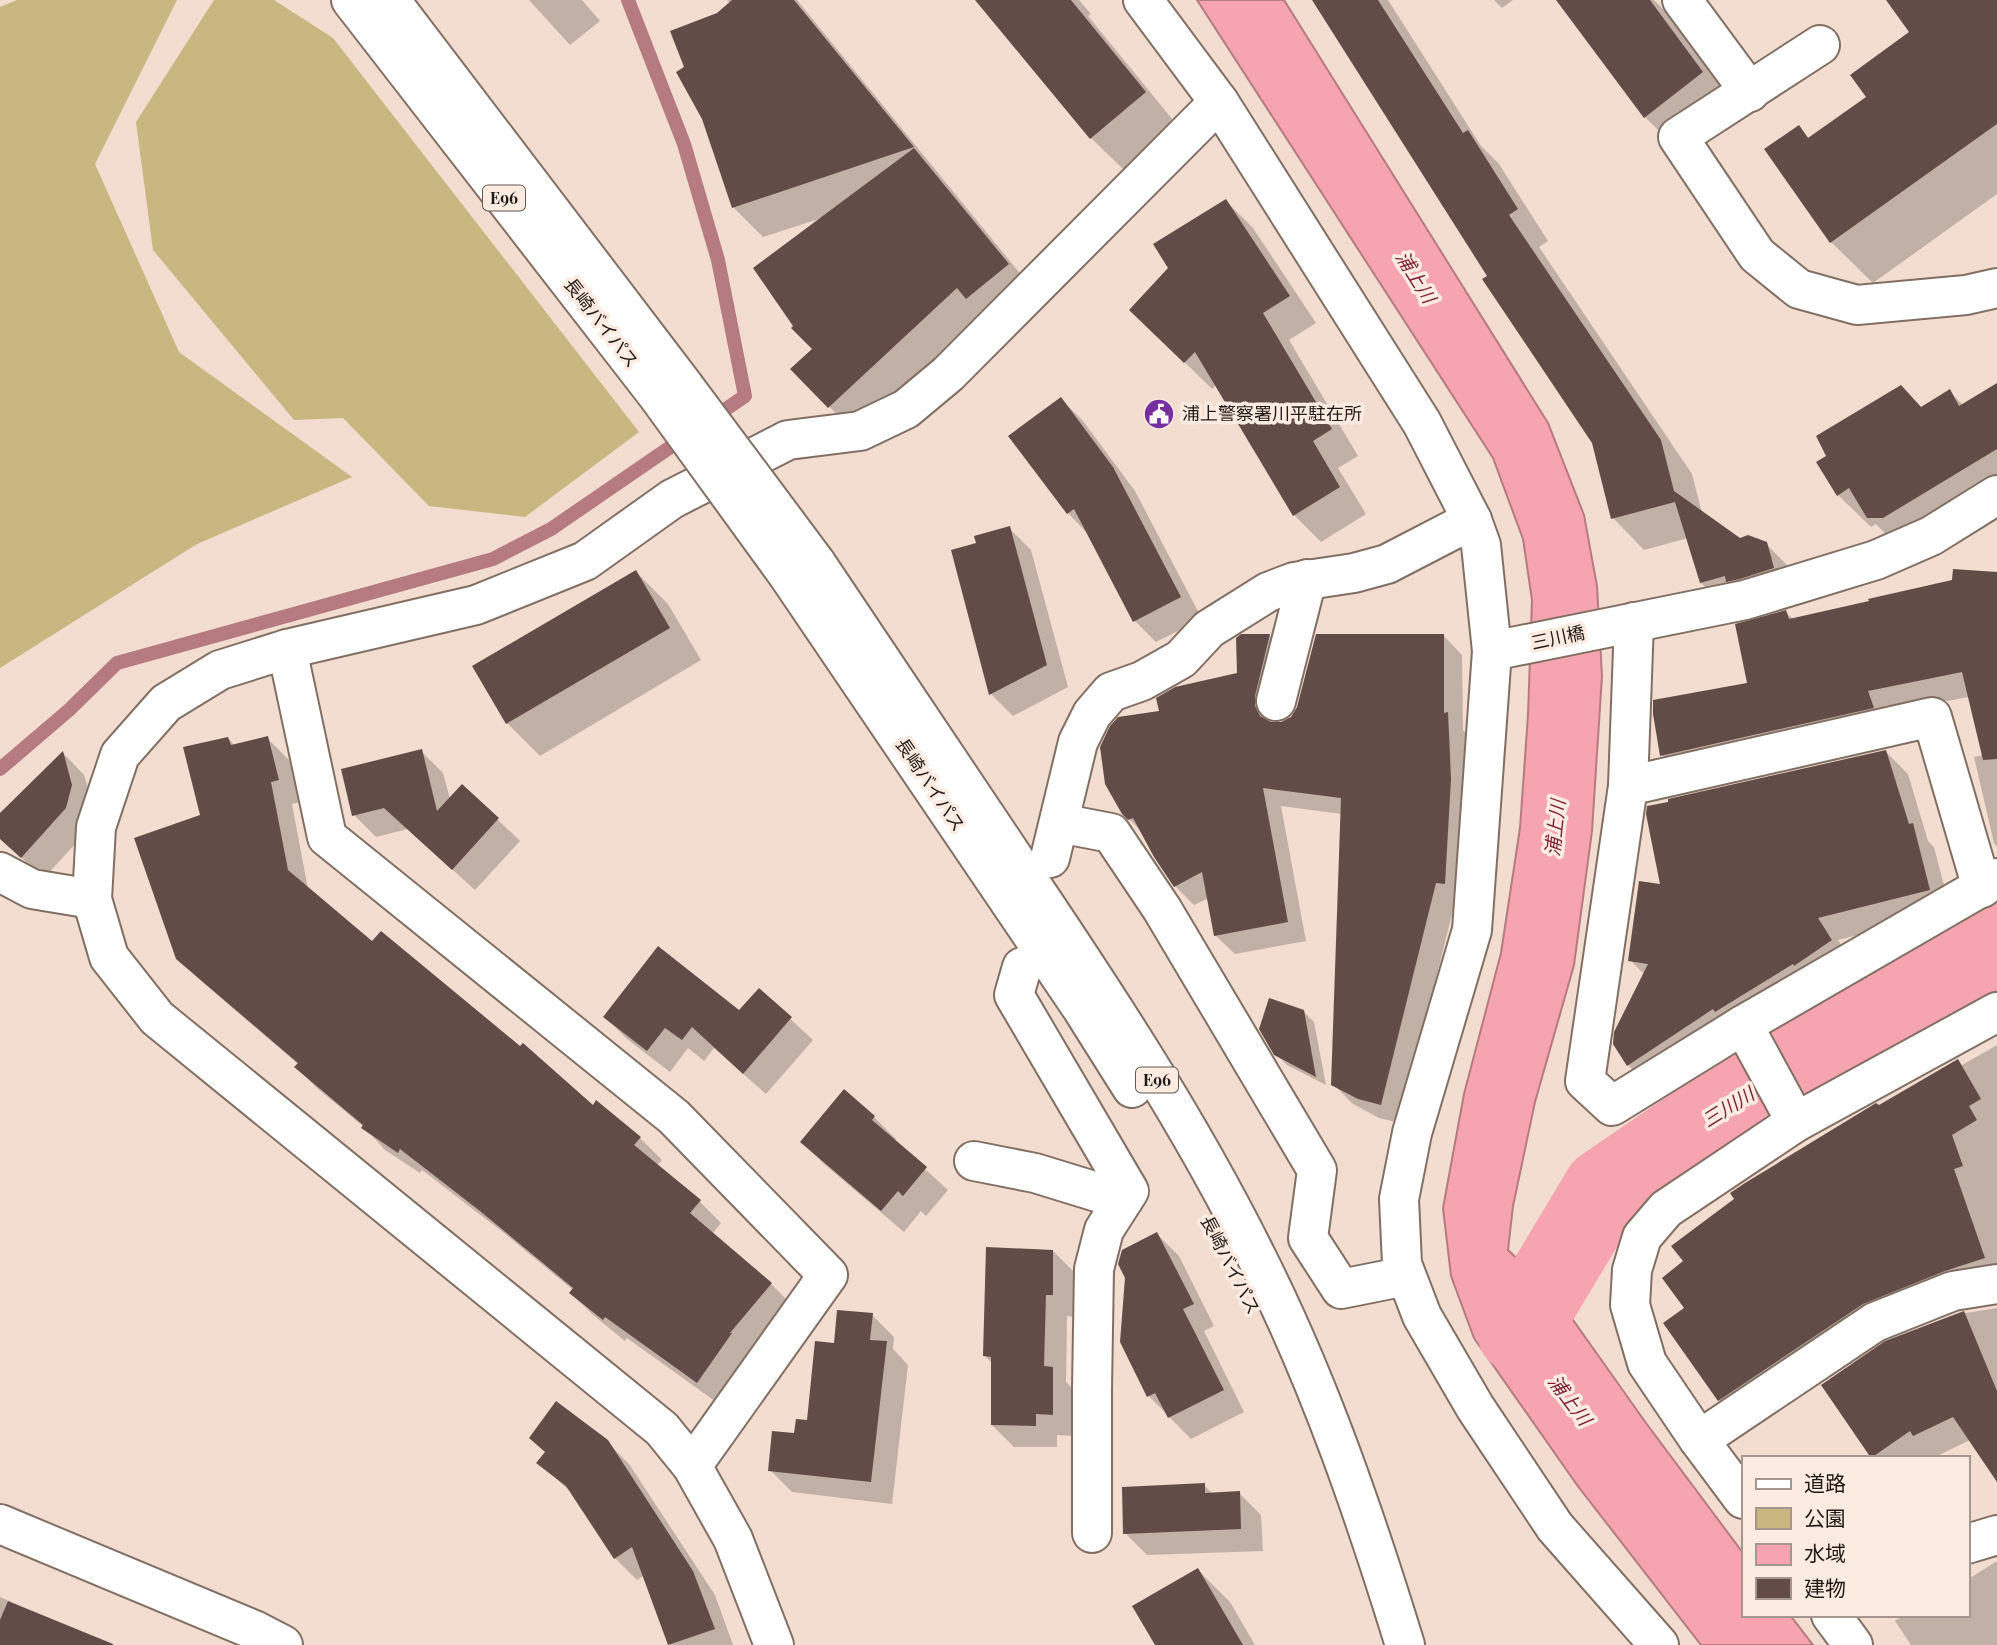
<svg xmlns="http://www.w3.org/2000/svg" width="1997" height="1645" font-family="'Playfair Display','Noto Sans JP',serif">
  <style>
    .green { fill: #c8b781 }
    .water { fill: #f6a4af; stroke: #b67b81; stroke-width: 2 }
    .shadow { fill: #0003 }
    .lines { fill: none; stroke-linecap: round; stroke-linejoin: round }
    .stream { stroke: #b67b81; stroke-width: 14 }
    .river { stroke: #f6a4af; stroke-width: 82 }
    .building { fill: #624c48 }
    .minor-casing { stroke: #826f64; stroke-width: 42 }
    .highway-casing { stroke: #826f64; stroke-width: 42 }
    .minor { stroke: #fff; stroke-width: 38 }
    .highway { stroke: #fff; stroke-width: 38 }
    .highway-bridge-casing { stroke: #826f64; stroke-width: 42; stroke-linecap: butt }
    .highway-bridge { stroke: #fff; stroke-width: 38 }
    .labels { text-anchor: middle; stroke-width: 7; stroke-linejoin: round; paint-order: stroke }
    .shield { fill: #fcebe1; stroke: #635953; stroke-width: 2 }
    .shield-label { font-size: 16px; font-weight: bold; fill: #221a16 }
    .street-label { font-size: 18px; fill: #221a16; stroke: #fcebe1 }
    .poi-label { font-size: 18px; fill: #221a16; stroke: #fcebe1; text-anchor: start }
    .water-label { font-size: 19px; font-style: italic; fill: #7b1e35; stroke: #fcebe1 }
  </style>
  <rect width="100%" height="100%" fill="#f2ddd0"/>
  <g class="green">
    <polygon points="17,0 177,0 95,164 179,352 352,477 197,544 0,668 0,7"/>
    <polygon points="214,0 274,0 333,38 639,432 525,517 429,506 343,418 294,420 153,250 136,122"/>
  </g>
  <polygon class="water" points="1197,0 1284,0 1548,423 1584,515 1597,586 1602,676 1592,831 1574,965 1535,1102 1513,1206 1508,1250 1556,1296 1646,1423 1743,1553 1743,1615 1790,1615 1813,1645 1701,1645 1577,1485 1474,1338 1451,1276 1443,1208 1464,1094 1501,953 1520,828 1528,715 1532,600 1523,539 1493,458"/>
  <g class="shadow">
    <polygon points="529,0 582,0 600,21 570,45"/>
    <polygon points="727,0 797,0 1036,293 857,435 793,369 814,349 822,218 763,237 733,207 686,68 734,8"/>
    <polygon points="977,0 1079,0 1091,14 1088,16 1177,125 1124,170 1091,138"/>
    <polygon points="1314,0 1388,0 1481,146 1499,164 1548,241 1539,247 1692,474 1702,513 1740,539 1766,544 1798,576 1733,614 1701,583 1688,538 1644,550 1613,518 1594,443"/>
    <polygon points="1494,0 1513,0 1502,8"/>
    <polygon points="1560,0 1654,0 1672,18 1742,113 1685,157 1645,117"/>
    <polygon points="1888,0 1997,0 1997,194 1873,283 1831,242 1798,127 1810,139 1868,97 1911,33"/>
    <polygon points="1226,201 1253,228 1316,323 1289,340 1358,456 1338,468 1366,514 1321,542 1294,515 1216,385 1212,389 1158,336 1171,268"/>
    <polygon points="1997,385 1997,501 1901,550 1876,524 1871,527 1838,495 1949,391 1964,406"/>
    <polygon points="1061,399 1083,421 1135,491 1202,619 1156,642 1134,620 1089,535 1068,513"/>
    <polygon points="1009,528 1031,550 1068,687 1013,716 991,694 953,551 978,544"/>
    <polygon points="636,572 668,604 701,660 540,756 507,723"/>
    <polygon points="1997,574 1997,847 1994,843 1974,757 1983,755 1969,697 1889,712 1684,777 1662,755 1749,684 1786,612 1793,619"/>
    <polygon points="1443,635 1462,655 1463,730 1466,733 1469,799 1455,902 1400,1123 1379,1118 1353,1104 1333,1084 1342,814 1281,806 1306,941 1235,954 1215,935 1209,898 1194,905 1175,886 1142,832 1123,813 1162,713 1238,674 1242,636 1270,636 1289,655 1273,724 1282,724"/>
    <polygon points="228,738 235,746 267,738 289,760 300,802 292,804 308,889 373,944 593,1107 597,1103 640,1138 662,1160 657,1166 699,1201 721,1223 712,1234 771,1284 793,1306 719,1404 627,1338 625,1341 593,1315 571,1293 573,1290 504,1233 422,1170 420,1173 385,1150 364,1127 318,1089 296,1067 299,1065 200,980 178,958 202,816"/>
    <polygon points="421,751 443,773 450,799 462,786 520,841 475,890 408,829 376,837 354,815"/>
    <polygon points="1886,752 1908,774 1928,841 1934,847 1951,912 1838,940 1852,963 1650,1087 1628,1065 1645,975 1630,960 1662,886"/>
    <polygon points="63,753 84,775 94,808 87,831 43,879 0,836 0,815"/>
    <polygon points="759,990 813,1040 766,1094 714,1048 704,1061 688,1048 670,1072 627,1039 605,1017 740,1013"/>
    <polygon points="1303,1011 1314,1022 1326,1085 1287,1065 1275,1053"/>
    <polygon points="1997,1045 1997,1286 1888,1322 1741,1421 1719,1400 1687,1308 1879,1107 1958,1061 1962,1065"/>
    <polygon points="874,1117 896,1139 894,1141 948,1190 926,1216 921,1211 904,1232 824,1164 802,1142"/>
    <polygon points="1157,1234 1179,1256 1214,1326 1204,1331 1244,1412 1191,1439 1149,1396"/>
    <polygon points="1053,1251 1075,1273 1074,1317 1067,1316 1066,1382 1074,1390 1074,1436 1057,1435 1057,1447 1014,1447 992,1425 993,1364 985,1356"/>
    <polygon points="1997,1308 1997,1479 1970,1440 1933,1458 1873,1458 1872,1456 1959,1314"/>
    <polygon points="872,1315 894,1337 893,1349 908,1365 892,1504 792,1492 770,1470 809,1422 835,1345"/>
    <polygon points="606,1441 629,1464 715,1595 733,1645 670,1645 644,1575 637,1580 615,1558 574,1495 538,1462"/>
    <polygon points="1204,1485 1213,1494 1239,1493 1261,1515 1263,1551 1147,1555 1125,1533"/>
    <polygon points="1997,1561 1997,1645 1911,1645 1895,1621 1903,1615 1967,1615 1967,1580"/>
    <polygon points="1198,1570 1230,1602 1255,1645 1157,1645"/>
    <polygon points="0,1597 64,1626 98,1645 0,1645"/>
  </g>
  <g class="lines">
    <g class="stream">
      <polyline points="628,0 684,144 718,260 745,396 710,420"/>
      <polyline points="0,769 69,710 117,663 493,559 551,529 685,437"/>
    </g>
    <polyline class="river" points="1518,1332 1604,1189 1702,1122 1997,943"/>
  </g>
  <g class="building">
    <polygon points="732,0 794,0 914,147 732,208 702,119 676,72 684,67 670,31 717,13"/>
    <polygon points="975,0 1071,0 1146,92 1090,139"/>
    <polygon points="1312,0 1378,0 1463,133 1468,130 1518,209 1509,215 1661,440 1674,491 1740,538 1748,535 1767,542 1774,568 1740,579 1726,582 1725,576 1700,583 1675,502 1611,519 1592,443 1482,279 1487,276"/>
    <polygon points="1556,0 1650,0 1703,72 1644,118"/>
    <polygon points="1886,0 1997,0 1997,124 1830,243 1764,149 1799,125 1808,138 1866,97 1850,75 1909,32"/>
    <polygon points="914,148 1009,264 966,299 957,288 828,408 790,369 812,349 791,328 793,326 753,268"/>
    <polygon points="1226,199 1290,296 1263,313 1332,429 1313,441 1340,487 1293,516 1195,352 1184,363 1129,310 1168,268 1153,244"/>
    <polygon points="1997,383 1997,449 1883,518 1867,518 1849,488 1837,496 1816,462 1826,456 1816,436 1901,385 1921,407 1950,389 1959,406"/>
    <polygon points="1061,397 1113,467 1181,597 1133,622 1074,509 1067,514 1008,436"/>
    <polygon points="1010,526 1047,665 989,695 951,550 976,543 974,536"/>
    <polygon points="1953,569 1997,572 1997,759 1983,760 1962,672 1868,691 1874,708 1660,756 1653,714 1653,700 1747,683 1735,624 1786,610 1789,619 1869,601 1868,599 1952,580"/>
    <polygon points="636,570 670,628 506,724 472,666"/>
    <polygon points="1241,634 1270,634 1255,696 1255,706 1260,716 1271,722 1281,722 1291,717 1297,707 1316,634 1444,634 1444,713 1448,712 1451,779 1445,884 1436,883 1381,1105 1358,1099 1331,1085 1341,798 1263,788 1288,922 1214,936 1202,872 1174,887 1154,857 1133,818 1128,820 1122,814 1105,784 1100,747 1110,726 1118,717 1159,711 1156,698 1175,687 1237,673 1236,638"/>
    <polygon points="268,736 279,780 271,782 288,870 372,941 381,931 520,1046 523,1043 593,1105 596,1100 641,1137 634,1145 701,1200 690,1213 772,1283 730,1333 732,1333 697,1383 605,1317 603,1320 569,1293 573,1288 480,1211 400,1149 398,1153 361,1128 363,1125 294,1067 298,1063 176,959 134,838 200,815 183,747 228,737 231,745"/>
    <polygon points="422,749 437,811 462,784 499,818 452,870 384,808 352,816 341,769"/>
    <polygon points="1886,750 1909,824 1913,823 1930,890 1818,918 1832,940 1794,966 1793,964 1715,1012 1713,1009 1627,1066 1613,1044 1614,1032 1648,964 1628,961 1639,881 1660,884 1646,814 1647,806 1668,802 1668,799"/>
    <polygon points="63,751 72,785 66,808 21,858 0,839 0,813"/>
    <polygon points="658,946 739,1010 759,988 792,1017 743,1074 692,1027 682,1040 665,1028 647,1051 603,1017"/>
    <polygon points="1269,998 1304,1010 1316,1077 1274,1055 1259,1029"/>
    <polygon points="1958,1059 1981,1099 1969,1106 1977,1120 1952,1135 1963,1166 1954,1169 1985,1258 1945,1271 1863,1304 1718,1401 1663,1323 1684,1308 1662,1278 1683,1261 1671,1246 1734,1199 1730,1193 1745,1183 1876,1103 1879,1105"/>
    <polygon points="844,1089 875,1116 872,1120 927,1167 903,1196 898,1191 881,1211 800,1142"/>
    <polygon points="1157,1232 1194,1304 1183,1309 1224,1390 1168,1418 1155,1393 1147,1397 1120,1342 1125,1278 1118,1264 1122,1250"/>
    <polygon points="986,1247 1053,1250 1053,1295 1046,1295 1044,1366 1053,1367 1053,1415 1036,1414 1036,1426 991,1425 991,1357 983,1356"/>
    <polygon points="837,1310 873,1313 870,1340 887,1341 871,1482 768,1471 772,1431 794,1433 796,1419 807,1420 815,1341 834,1343"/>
    <polygon points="1964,1311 1997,1391 1997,1482 1953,1417 1913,1436 1910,1431 1871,1458 1821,1385 1885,1341"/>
    <polygon points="556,1401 608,1440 693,1571 715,1629 668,1645 632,1547 614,1559 566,1486 536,1463 545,1452 529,1438"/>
    <polygon points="1205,1483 1205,1493 1240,1491 1241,1529 1123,1534 1122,1487"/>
    <polygon points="1198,1568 1243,1645 1155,1645 1132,1606"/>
    <polygon points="8,1601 113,1644 113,1645 0,1645 0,1620"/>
  </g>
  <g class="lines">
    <g class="minor-casing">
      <g id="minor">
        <polyline points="1143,0 1219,102 1422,423 1472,520 1481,545 1492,651 1472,930 1412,1133 1399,1199 1402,1264 1422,1316 1475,1407 1555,1527 1659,1645"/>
        <polyline points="1682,0 1750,92"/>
        <polyline points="1820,45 1678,137 1757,255 1799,289 1857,305 1966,295 1997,288"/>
        <polyline points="1634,622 1628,786 1585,1081 1612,1106 1743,1025 1997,878"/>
        <polyline points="287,649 327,837 674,1117 828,1275 692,1466"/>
        <polyline points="1492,651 1745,600 1876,560 1931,536 1997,495"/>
        <polyline points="1276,701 1307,579"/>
        <polyline points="1628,786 1932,717 1982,888"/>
        <polyline points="1059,823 1111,833 1162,909 1317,1170 1308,1238 1341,1289 1406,1276"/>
        <polyline points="1050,858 1078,742 1092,714 1111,692 1142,681 1181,659 1209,629 1268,592 1294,582 1354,573 1387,564 1472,520"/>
        <polyline points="0,872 32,889 92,899"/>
        <polyline points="1022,967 1014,995 1129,1191 1104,1230 1094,1269 1092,1389 1092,1533"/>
        <polyline points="1743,1025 1796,1122"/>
        <polyline points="974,1161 1035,1173 1123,1200"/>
        <polyline points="1699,1440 1875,1322 1953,1291 1997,1284"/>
        <polyline points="1743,1499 1699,1440 1647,1363 1630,1305 1632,1270 1642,1237 1666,1209 1796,1122 1997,1012"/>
        <polyline points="0,1524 254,1630 283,1645"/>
        <polyline points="1967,1544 1997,1535"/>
        <polyline points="1831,1615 1853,1645"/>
        <polyline points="774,1645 733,1539 692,1466 662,1429 157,1018 109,957 92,899 96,827 120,755 166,703 220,670 287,649 476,605 585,561 672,499 788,440 860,431 906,409 948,374 1219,102"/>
      </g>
    </g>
    <g class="highway-casing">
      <g id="highway">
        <polyline points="351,0 658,396"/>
        <polyline points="390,0 684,386"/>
        <path d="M816,563C883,663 950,763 1017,863C1104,992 1190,1122 1259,1262C1320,1384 1365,1515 1405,1645"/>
        <polyline points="788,575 1081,1007 1132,1088"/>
      </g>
    </g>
    <use href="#minor" class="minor"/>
    <use href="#highway" class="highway"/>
    <g class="highway-bridge-casing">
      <g id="highway-bridge">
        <polyline points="684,386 816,563"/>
        <polyline points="658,396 788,575"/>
      </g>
    </g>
    <use href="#highway-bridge" class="highway-bridge"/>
  </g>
  <defs>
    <g id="civic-disc" transform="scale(1.575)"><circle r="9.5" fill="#762ea1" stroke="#fcebe1"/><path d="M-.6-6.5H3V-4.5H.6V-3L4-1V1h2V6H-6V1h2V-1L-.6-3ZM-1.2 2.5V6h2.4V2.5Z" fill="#fff"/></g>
  </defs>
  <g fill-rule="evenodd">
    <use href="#civic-disc" x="1159" y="414"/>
  </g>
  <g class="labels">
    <g class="shield">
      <rect x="483" y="185.5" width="42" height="25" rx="5"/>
      <rect x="1136" y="1067.5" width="42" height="25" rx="5"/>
    </g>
    <g class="shield-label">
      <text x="504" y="204">E96</text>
      <text x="1157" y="1086">E96</text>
    </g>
    <g class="street-label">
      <text transform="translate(601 323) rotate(52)" y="6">長崎バイパス</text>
      <text transform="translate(1558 638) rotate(-12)" y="6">三川橋</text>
      <text transform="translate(930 785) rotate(56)" y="6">長崎バイパス</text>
      <text transform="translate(1230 1265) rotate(63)" y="6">長崎バイパス</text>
    </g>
    <g class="poi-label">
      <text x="1182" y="420">浦上警察署川平駐在所</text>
    </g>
    <g class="water-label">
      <text transform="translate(1416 277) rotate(58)" y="7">浦上川</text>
      <text transform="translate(1555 828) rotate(-84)" y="7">浦上川</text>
      <text transform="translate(1728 1107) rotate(-32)" y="7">三川川</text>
      <text transform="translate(1570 1400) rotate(53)" y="7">浦上川</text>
    </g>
  </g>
  <rect x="1742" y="1456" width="228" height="161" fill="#fcebe1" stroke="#a59790" stroke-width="2"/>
  <rect x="1756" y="1479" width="35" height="10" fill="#ffffff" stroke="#a59790" stroke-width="2"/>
  <text x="1804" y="1491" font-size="21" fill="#221a16">道路</text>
  <rect x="1756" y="1508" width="35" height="21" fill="#c8b781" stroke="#a59790" stroke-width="2"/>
  <text x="1804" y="1526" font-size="21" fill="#221a16">公園</text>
  <rect x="1756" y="1544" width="35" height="21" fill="#f6a4af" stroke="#a59790" stroke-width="2"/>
  <text x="1804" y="1561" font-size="21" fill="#221a16">水域</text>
  <rect x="1756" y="1578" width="35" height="21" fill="#624c48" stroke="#a59790" stroke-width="2"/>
  <text x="1804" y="1596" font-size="21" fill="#221a16">建物</text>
</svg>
